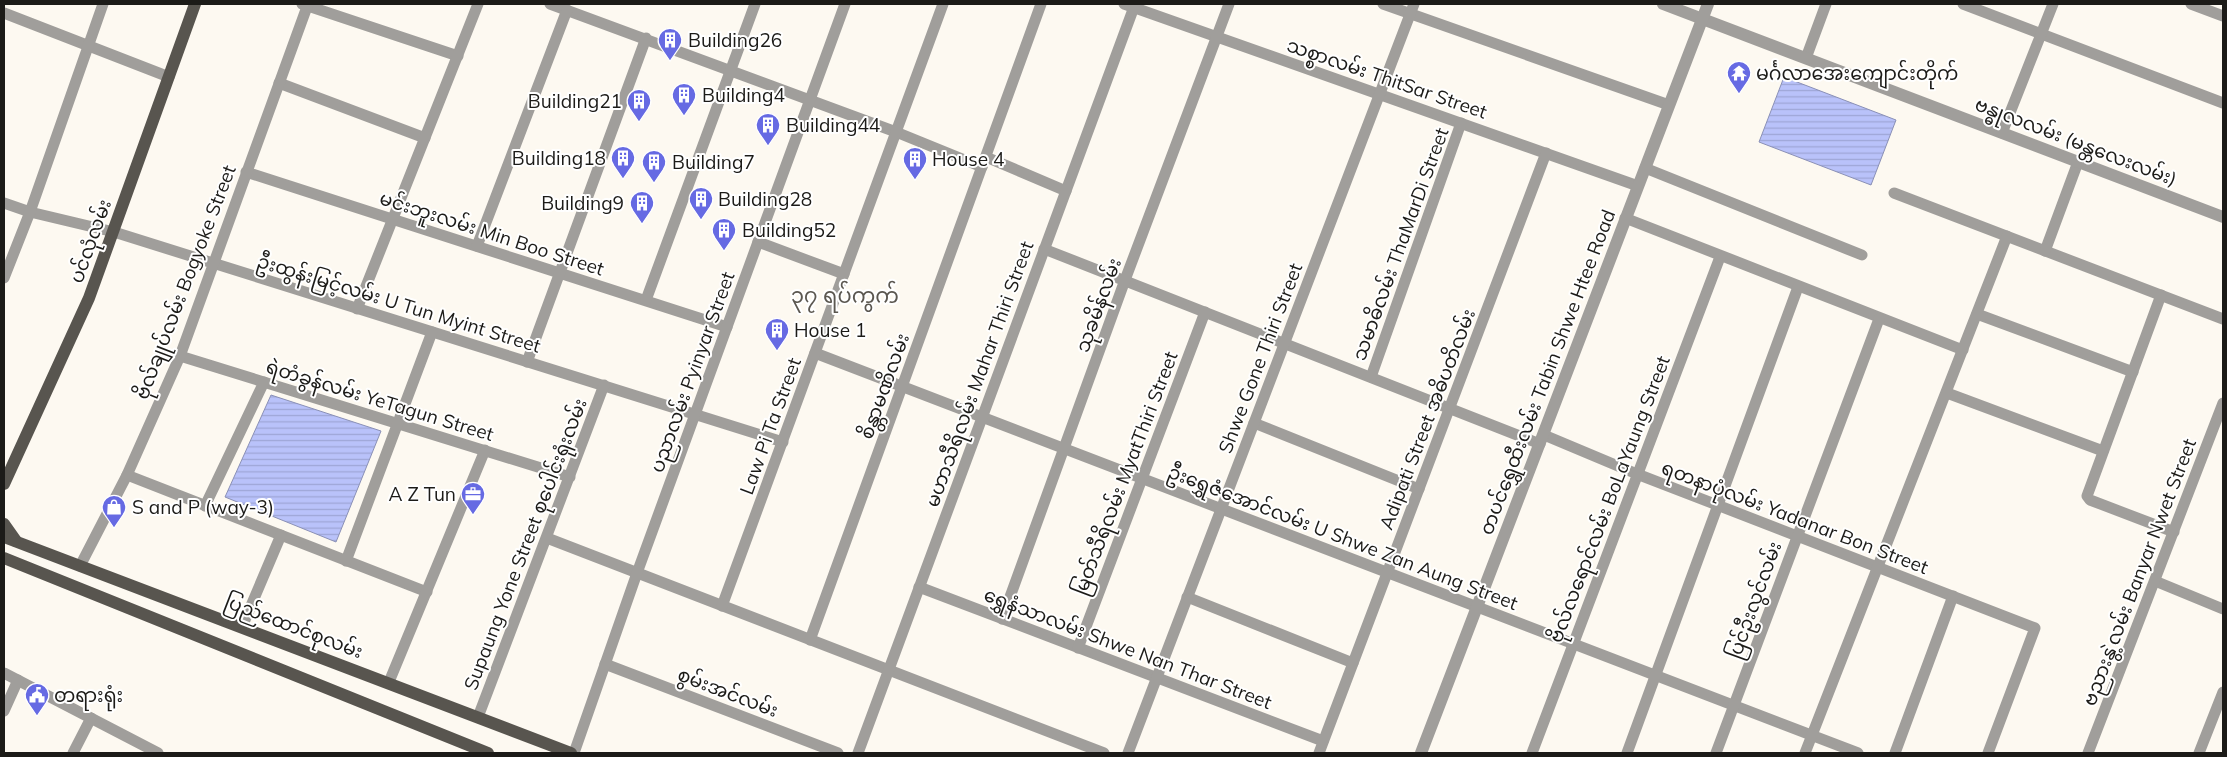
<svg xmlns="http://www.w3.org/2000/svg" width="2227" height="757" font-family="Mulish,'Noto Sans Myanmar',sans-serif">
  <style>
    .water { fill: url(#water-rules); stroke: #8a90b6 }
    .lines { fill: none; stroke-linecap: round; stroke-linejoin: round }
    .minor { stroke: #a09e9b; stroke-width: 11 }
    .tertiary { stroke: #a09e9b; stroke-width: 12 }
    .primary { stroke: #58554f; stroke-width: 12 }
    .labels { text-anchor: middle; stroke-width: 4; stroke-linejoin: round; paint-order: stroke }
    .poi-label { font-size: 19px; fill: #1c1b18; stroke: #fff; text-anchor: start }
    .street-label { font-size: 19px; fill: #1c1b18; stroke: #fff }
    .quarter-label { font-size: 21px; fill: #5b5750; stroke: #fff }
  </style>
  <defs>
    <pattern id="water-rules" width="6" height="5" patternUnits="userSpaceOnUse" patternTransform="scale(1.25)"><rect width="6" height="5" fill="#b9c2fa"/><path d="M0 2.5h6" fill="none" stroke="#9ea6d6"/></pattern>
  </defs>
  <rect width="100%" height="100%" fill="#fdf9f1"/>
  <g class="water">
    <polygon points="1784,77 1896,120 1871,185 1759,142"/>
    <polygon points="271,395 381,431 336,542 225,497"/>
  </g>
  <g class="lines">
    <g class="minor">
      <polyline points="302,4 458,56"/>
      <polyline points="550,4 896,132 982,167"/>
      <polyline points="1124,4 1638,186"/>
      <polyline points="1383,4 1669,105"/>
      <polyline points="1963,4 2223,103"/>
      <polyline points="2191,4 2223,16"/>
      <polyline points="4,13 169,77"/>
      <polyline points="1806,58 1826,4"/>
      <polyline points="279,83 425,138"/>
      <polyline points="2002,133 2053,4"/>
      <polyline points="986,157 1066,191"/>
      <polyline points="1645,168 1862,255"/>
      <polyline points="246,172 727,327"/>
      <polyline points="1894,193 2223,319"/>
      <polyline points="4,203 30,212 114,232 783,442"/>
      <polyline points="1625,218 1963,350"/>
      <polyline points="758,242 844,274"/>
      <polyline points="477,246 567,10"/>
      <polyline points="1044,249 1540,444"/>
      <polyline points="2045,251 2078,162"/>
      <polyline points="4,278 30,212 103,4"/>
      <polyline points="2161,295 2087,496 2090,500 2174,532"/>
      <polyline points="646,300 755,4"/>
      <polyline points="357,309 478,4"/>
      <polyline points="1977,314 2133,372"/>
      <polyline points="815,353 1858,753"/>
      <polyline points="180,356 570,477"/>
      <polyline points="527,362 646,38"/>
      <polyline points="1371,377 1461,123"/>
      <polyline points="1947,393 2103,451"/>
      <polyline points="1254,423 1419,489"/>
      <polyline points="1544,435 1637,474 2035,628 1988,753"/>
      <polyline points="127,475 427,592"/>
      <polyline points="205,506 264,382"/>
      <polyline points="547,538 1104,753"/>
      <polyline points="346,561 432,332"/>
      <polyline points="80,566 127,475 180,356 308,4"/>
      <polyline points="2155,581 2223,609"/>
      <polyline points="919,587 1323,741"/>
      <polyline points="1187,597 1353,663"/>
      <polyline points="722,606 943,4"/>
      <polyline points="1002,619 1125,280 1229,4"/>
      <polyline points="242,627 281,535"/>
      <polyline points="810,640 1041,4"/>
      <polyline points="1078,648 1205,312"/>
      <polyline points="605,664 838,753"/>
      <polyline points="4,673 158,753"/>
      <polyline points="389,682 485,450"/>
      <polyline points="4,711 18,680"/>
      <polyline points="478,717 604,385"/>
      <polyline points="73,753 91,718"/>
      <polyline points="574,753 637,573 845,4"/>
      <polyline points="858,753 1134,7"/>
      <polyline points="1128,753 1414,4"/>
      <polyline points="1319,753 1546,153"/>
      <polyline points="1532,753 1720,257"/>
      <polyline points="1627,753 1798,287"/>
      <polyline points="1716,753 1879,319"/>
      <polyline points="1805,753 2007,236"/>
      <polyline points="1895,753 1953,596"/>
      <polyline points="2088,753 2223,403"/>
      <polyline points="2199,753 2223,692"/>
    </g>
    <g class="tertiary">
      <polyline points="1663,4 2223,217"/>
      <polyline points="1421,753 1708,4"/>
    </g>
    <g class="primary">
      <polyline points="4,484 89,298 195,4"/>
      <polyline points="4,524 16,541"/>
      <polyline points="4,537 571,753"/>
      <polyline points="4,558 488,753"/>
    </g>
  </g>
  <defs>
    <g id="building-pin" transform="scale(1.25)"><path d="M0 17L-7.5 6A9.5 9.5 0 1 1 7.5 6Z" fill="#666ae3" stroke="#fff"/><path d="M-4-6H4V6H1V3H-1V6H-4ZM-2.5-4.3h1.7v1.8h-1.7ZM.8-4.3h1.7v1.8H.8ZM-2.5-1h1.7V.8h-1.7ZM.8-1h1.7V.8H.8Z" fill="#fff"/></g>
    <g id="temple-pin" transform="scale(1.25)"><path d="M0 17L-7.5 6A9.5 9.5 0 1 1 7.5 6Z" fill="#666ae3" stroke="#fff"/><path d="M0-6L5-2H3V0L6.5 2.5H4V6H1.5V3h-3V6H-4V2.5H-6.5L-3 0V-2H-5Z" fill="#fff"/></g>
    <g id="office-pin" transform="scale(1.25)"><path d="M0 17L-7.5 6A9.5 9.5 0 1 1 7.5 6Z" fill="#666ae3" stroke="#fff"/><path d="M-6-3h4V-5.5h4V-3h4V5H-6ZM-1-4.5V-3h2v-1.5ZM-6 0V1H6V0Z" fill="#fff"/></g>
    <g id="shop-pin" transform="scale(1.25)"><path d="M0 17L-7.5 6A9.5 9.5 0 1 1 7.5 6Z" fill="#666ae3" stroke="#fff"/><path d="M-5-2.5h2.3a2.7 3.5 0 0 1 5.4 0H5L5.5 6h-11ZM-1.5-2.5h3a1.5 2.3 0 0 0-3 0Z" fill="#fff"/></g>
    <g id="civic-pin" transform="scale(1.25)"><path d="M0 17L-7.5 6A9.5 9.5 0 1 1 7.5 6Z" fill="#666ae3" stroke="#fff"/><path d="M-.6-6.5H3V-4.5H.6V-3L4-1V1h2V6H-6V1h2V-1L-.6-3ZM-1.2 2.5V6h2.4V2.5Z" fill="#fff"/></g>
  </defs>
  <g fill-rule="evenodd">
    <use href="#building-pin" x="670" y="40"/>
    <use href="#temple-pin" x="1739" y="73"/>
    <use href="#building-pin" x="684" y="95"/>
    <use href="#building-pin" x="639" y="101"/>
    <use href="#building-pin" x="768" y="125"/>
    <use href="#building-pin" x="623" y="158"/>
    <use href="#building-pin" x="915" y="159"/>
    <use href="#building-pin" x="654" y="162"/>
    <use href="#building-pin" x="701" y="199"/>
    <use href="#building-pin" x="642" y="203"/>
    <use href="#building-pin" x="724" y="230"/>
    <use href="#building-pin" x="777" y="330"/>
    <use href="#office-pin" x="473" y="494"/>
    <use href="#shop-pin" x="114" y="507"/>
    <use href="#civic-pin" x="37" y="695"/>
  </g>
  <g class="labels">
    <g class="poi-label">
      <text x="688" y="47">Building26</text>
      <text x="1756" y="80">မင်္ဂလာအေးကျောင်းတိုက်</text>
      <text x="702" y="102">Building4</text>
      <text x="622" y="108" text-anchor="end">Building21</text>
      <text x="786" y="132">Building44</text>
      <text x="606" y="165" text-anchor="end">Building18</text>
      <text x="932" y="166">House 4</text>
      <text x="672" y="169">Building7</text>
      <text x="718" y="206">Building28</text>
      <text x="624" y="210" text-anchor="end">Building9</text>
      <text x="742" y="237">Building52</text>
      <text x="794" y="337">House 1</text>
      <text x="456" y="501" text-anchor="end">A Z Tun</text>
      <text x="132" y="514">S and P (way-3)</text>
      <text x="54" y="702">တရားရုံး</text>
    </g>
    <g class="street-label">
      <text transform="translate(1387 78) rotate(19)" y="7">သစ္စာလမ်း ThitSar Street</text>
      <text transform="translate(2076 141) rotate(21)" y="7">ဗန္ဓုလလမ်း (မန္တလေးလမ်း)</text>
      <text transform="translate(492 233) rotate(18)" y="7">မင်းဘူးလမ်း Min Boo Street</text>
      <text transform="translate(90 241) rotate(-70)" y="7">ပင်လုံလမ်း</text>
      <text transform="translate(1400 244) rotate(-70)" y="7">သမာဓိလမ်း ThaMarDi Street</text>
      <text transform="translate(185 282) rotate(-69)" y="7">ဗိုလ်ချုပ်လမ်း Bogyoke Street</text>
      <text transform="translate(399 303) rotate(17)" y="7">ဦးထွန်းမြင့်လမ်း U Tun Myint Street</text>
      <text transform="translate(1098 305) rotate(-70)" y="7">သုခမိန်လမ်း</text>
      <text transform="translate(1260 358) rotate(-69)" y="7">Shwe Gone Thiri Street</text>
      <text transform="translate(692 372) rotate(-70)" y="7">ပညာလမ်း Pyinyar Street</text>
      <text transform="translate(1547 372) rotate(-69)" y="7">တပင်ရွှေထီးလမ်း Tabin Shwe Htee Road</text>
      <text transform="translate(979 374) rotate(-70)" y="7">မဟာသီရိလမ်း Mahar Thiri Street</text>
      <text transform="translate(884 386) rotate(-70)" y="7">စိန္တာမဏိလမ်း</text>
      <text transform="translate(380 400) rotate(17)" y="7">ရဲတံခွန်လမ်း YeTagun Street</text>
      <text transform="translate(1427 419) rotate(-69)" y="7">Adipati Street အဓိပတိလမ်း</text>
      <text transform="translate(770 426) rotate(-70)" y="7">Law Pi Ta Street</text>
      <text transform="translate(1125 473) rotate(-69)" y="7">မြတ်သီရိလမ်း MyatThiri Street</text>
      <text transform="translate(1609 499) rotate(-69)" y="7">ဗိုလ်လရောင်လမ်း BoLaYaung Street</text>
      <text transform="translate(1795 517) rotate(21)" y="7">ရတနာပုံလမ်း Yadanar Bon Street</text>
      <text transform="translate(1343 537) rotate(21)" y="7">ဦးရွှေဇံအောင်လမ်း U Shwe Zan Aung Street</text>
      <text transform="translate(525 544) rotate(-69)" y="7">Supaung Yone Street စုပေါင်းရုံးလမ်း</text>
      <text transform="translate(2139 572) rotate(-69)" y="7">ဗညားနွဲ့လမ်း Banyar Nwet Street</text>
      <text transform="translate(1754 600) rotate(-70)" y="7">ပြင်ဦးလွင်လမ်း</text>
      <text transform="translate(294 626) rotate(21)" y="7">ပြည်ထောင်စုလမ်း</text>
      <text transform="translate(1128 648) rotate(21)" y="7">ရွှေနံသာလမ်း Shwe Nan Thar Street</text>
      <text transform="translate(728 692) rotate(21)" y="7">စွမ်းအင်လမ်း</text>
    </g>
    <g class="quarter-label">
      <text x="845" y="303">၃၇ ရပ်ကွက်</text>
    </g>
  </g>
  <rect width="2227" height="757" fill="none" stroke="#1c1b18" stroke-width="10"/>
</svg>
